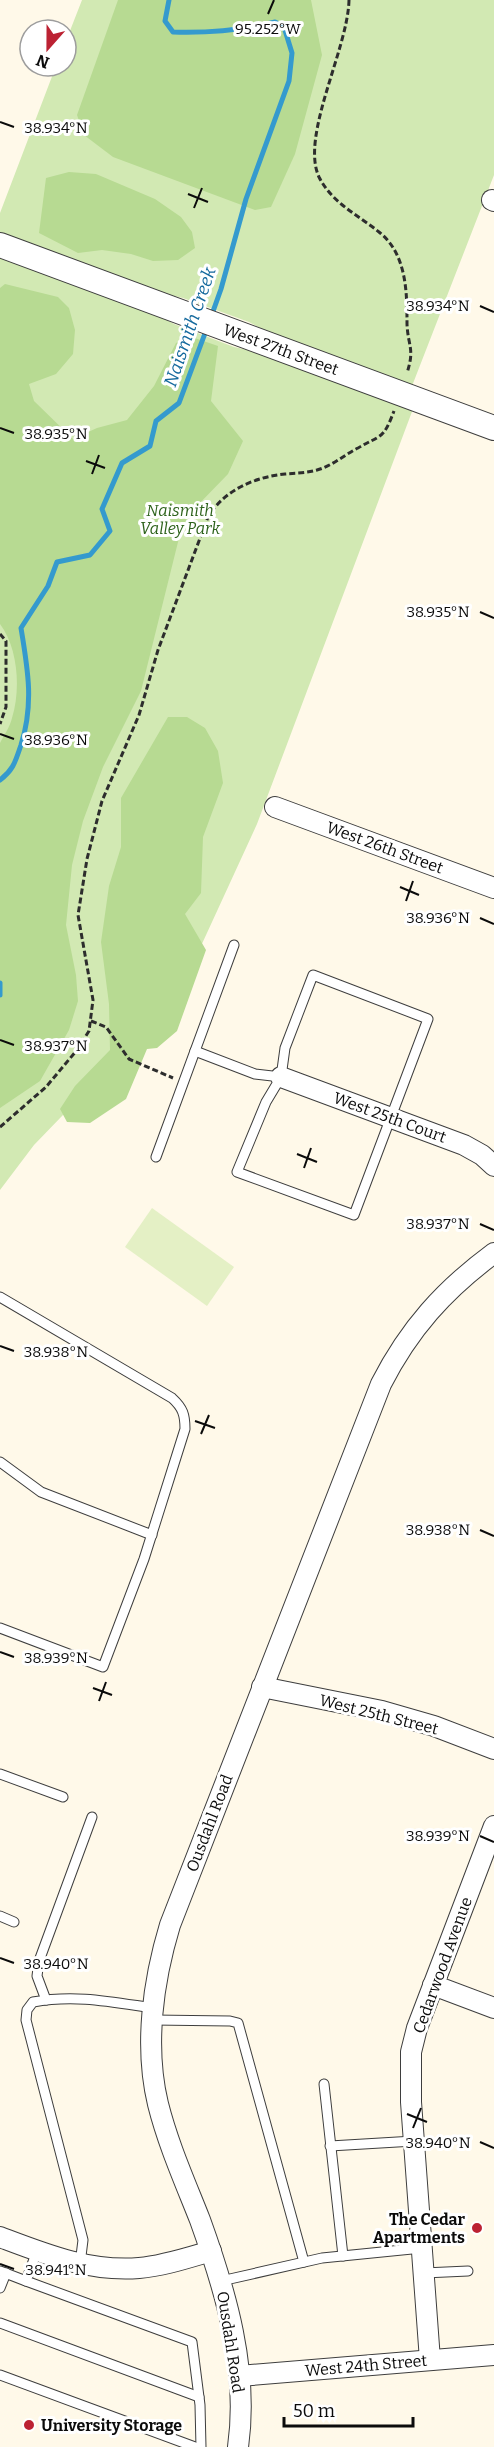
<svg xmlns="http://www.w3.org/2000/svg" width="494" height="2447" font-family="Bitter,serif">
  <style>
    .green { fill: #d2e9b3 }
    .forest { fill: #b7da92 }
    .pitch { fill: #e4f0c5 }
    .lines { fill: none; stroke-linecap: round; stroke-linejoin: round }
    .stream { stroke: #349ace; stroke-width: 5 }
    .service-casing { stroke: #3e3e3e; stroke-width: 11 }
    .minor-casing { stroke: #3e3e3e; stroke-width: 22 }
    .tertiary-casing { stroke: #3e3e3e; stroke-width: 26 }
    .path { stroke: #2d2d2d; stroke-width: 3; stroke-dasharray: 6 3; stroke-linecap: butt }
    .service { stroke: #fff; stroke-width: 9 }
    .minor { stroke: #fff; stroke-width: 20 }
    .tertiary { stroke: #fff; stroke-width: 24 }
    .ticks { fill: none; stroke: #0b0b0b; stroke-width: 2 }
    .poi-dot { fill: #bc2233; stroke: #fff; stroke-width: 2 }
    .labels { text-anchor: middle; stroke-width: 6; stroke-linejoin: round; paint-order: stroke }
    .street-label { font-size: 16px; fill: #0b0b0b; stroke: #fff }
    .park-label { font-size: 16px; font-style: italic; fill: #2e631c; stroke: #fff }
    .poi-label { font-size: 16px; font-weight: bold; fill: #0b0b0b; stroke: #fff; text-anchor: end }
    .water-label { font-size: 18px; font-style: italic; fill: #14699d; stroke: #fff }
    .ticks-label { font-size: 15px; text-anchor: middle; fill: #0b0b0b; stroke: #fff; stroke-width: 6; stroke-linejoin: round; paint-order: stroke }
  </style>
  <rect width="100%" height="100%" fill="#fff9e9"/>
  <g class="green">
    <polygon points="82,0 494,0 494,175 412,386 271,334 249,322 183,298 157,292 0,233 0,213 56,66 66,66 66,41"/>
    <polygon points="0,255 150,311 174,324 234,347 267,354 413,409 257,824 178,996 34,1145 0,1190"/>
  </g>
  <g class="forest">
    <polygon points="118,0 311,0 322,55 295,154 271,207 255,210 113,157 84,135 77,115"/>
    <polygon points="69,172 96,174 155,199 181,217 192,232 195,248 178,260 153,261 131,254 102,250 78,253 39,233 46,178"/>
    <path d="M5,284L58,297L69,308L75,330L73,354L56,374L29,384L34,401L73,439L97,428L127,420L154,386L176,343L189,336L218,346L211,401L243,441L228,474L194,509L180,534L141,691L103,767L83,821L72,865L66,925L76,975L78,1001L69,1030L40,1081L0,1108V743C4,735 10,727 12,718C21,689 18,648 0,624V288Z"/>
    <polygon points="168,717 187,717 205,728 218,751 223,783 203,837 201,893 185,914 206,950 177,1031 157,1048 147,1049 126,1099 90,1123 67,1122 60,1109 75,1086 110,1050 109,1004 101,942 109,886 121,847 121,798"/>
  </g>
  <polygon class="pitch" points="152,1208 234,1267 207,1306 125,1247"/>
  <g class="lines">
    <g class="stream">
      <path d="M169,0L165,21L173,32C208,33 240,31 275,22L284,27L292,53L289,81L246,199L221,289L211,317"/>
      <path d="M0,780C14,769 15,762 21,745C34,704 28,670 21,628L48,586L57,562L90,555L110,531L102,509L122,463L150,446L156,421L179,403L207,328"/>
      <polyline points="0,983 0,995"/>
    </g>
    <g class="service-casing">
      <g id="service">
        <polygon points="313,975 428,1019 354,1215 237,1172 266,1102 281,1077 285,1048"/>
        <polyline points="195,1051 255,1074 281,1077"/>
        <polyline points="156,1157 234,945"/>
        <path d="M0,1297L172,1398C183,1408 185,1415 185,1429L144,1559L103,1667L0,1628"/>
        <polyline points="0,1462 41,1492 152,1535"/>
        <polyline points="0,1774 63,1797"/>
        <polyline points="0,1916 14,1922"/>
        <polyline points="46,2000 37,1976 39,1961 92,1817"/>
        <polyline points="153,2020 230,2021 238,2023 304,2262"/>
        <polyline points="324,2084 343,2256"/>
        <polyline points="330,2146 414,2141"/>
        <polyline points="37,2251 26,2281 192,2342 200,2405 201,2447"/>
        <path d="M80,2264L83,2240L26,2020L27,2010L33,2002C75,1994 112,2002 153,2008"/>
        <polyline points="0,2271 26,2281"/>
        <polyline points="424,2273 468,2271"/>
        <polyline points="221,2281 322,2258 422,2248"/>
        <polyline points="0,2288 6,2273"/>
        <polyline points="0,2323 199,2397"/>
        <polyline points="0,2375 195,2447"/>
      </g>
    </g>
    <g class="minor-casing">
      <g id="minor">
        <polyline points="492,200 494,201"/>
        <polyline points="275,807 494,888"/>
        <polyline points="281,1077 464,1145 482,1155 494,1166"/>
        <polyline points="262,1687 382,1711 434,1726 494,1749"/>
        <polyline points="433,1985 494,2008"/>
        <path d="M0,2237C45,2254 89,2272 139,2268C163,2266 187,2258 211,2251"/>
        <polyline points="430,2360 411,2102 411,2052 417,2028 494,1826"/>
        <polyline points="239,2376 494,2355"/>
        <path d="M238,2447C249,2370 226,2292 200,2220C185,2182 168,2144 158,2104C144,2046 153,1981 170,1925L381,1384C409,1329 444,1290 494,1253"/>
      </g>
    </g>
    <g class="tertiary-casing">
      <polyline id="tertiary" points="0,245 494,428"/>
    </g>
    <g class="path">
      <path d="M349,0C348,49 300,136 319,177C332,203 358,215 379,232C407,254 407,293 407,324C408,347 415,348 407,373"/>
      <polyline points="0,634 6,641 6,707 0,724"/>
      <polyline points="91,1021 106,1027 129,1059 173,1078"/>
      <path d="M0,1127L46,1087L77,1050L89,1031L93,1000L78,915L87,859L102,801L139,715L158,650L208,517C224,490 255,477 285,474C296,473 307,473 317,470C332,466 344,455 358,448C382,434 383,440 394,411"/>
    </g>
    <use href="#service" class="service"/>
    <use href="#minor" class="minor"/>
    <use href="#tertiary" class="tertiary"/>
  </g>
  <path class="ticks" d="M268,14L274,0M0,122L14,127M188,194L208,202M194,208L202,188M480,306L494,312M0,428L14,433M86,461L105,468M92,474L99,455M480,612L494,618M0,734L14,739M400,887L419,895M406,901L413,881M480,918L494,924M0,1040L14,1045M297,1154L317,1162M304,1168L311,1148M480,1224L494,1230M0,1346L14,1351M195,1421L215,1428M201,1434L209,1415M480,1530L494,1536M0,1652L14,1657M93,1688L112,1695M99,1701L106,1682M480,1836L494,1842M0,1958L14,1963M407,2114L427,2122M413,2128L421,2108M480,2142L494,2148M0,2264L14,2269"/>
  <g class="poi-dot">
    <circle cx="477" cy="2228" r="6"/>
    <circle cx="29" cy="2425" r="6"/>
  </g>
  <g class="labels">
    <g class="street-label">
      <text transform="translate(281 349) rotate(20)" y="6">West 27th Street</text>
      <text transform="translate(385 847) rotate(20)" y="6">West 26th Street</text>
      <text transform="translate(390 1117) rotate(20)" y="6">West 25th Court</text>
      <text transform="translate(379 1714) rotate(14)" y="6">West 25th Street</text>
      <text transform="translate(209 1823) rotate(-69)" y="6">Ousdahl Road</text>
      <text transform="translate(442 1965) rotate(-70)" y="6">Cedarwood Avenue</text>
      <text transform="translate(231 2342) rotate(81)" y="6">Ousdahl Road</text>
      <text transform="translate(366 2365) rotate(-5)" y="6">West 24th Street</text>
    </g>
    <g class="park-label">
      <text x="180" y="516">Naismith<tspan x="180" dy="18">Valley Park</tspan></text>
    </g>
    <g class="poi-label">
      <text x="465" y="2225">The Cedar<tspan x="465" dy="18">Apartments</tspan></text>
      <text x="41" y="2431" text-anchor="start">University Storage</text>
    </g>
    <g class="water-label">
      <text transform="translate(190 327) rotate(-71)" y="6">Naismith Creek</text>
    </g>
  </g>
  <g class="ticks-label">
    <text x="268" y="34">95.252°W</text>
    <text x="56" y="133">38.934°N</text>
    <text x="438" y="311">38.934°N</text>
    <text x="56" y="439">38.935°N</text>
    <text x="438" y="617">38.935°N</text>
    <text x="56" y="745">38.936°N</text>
    <text x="438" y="923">38.936°N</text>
    <text x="56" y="1051">38.937°N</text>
    <text x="438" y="1229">38.937°N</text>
    <text x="56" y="1357">38.938°N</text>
    <text x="438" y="1535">38.938°N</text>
    <text x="56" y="1663">38.939°N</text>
    <text x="438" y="1841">38.939°N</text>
    <text x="56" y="1969">38.940°N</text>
    <text x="438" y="2148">38.940°N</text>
    <text x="56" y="2275">38.941°N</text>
  </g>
  <g transform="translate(48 48) rotate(201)"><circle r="28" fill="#ffffff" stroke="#9d9d9d" stroke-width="1.5"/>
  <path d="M0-4.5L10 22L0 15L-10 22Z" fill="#bc2233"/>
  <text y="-9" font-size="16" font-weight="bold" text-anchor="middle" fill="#0b0b0b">N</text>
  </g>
  <path d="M284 2417v9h129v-9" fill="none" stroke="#0b0b0b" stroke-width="3"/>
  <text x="293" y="2417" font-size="18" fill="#0b0b0b" stroke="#ffffff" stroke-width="4.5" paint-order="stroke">50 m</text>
</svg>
